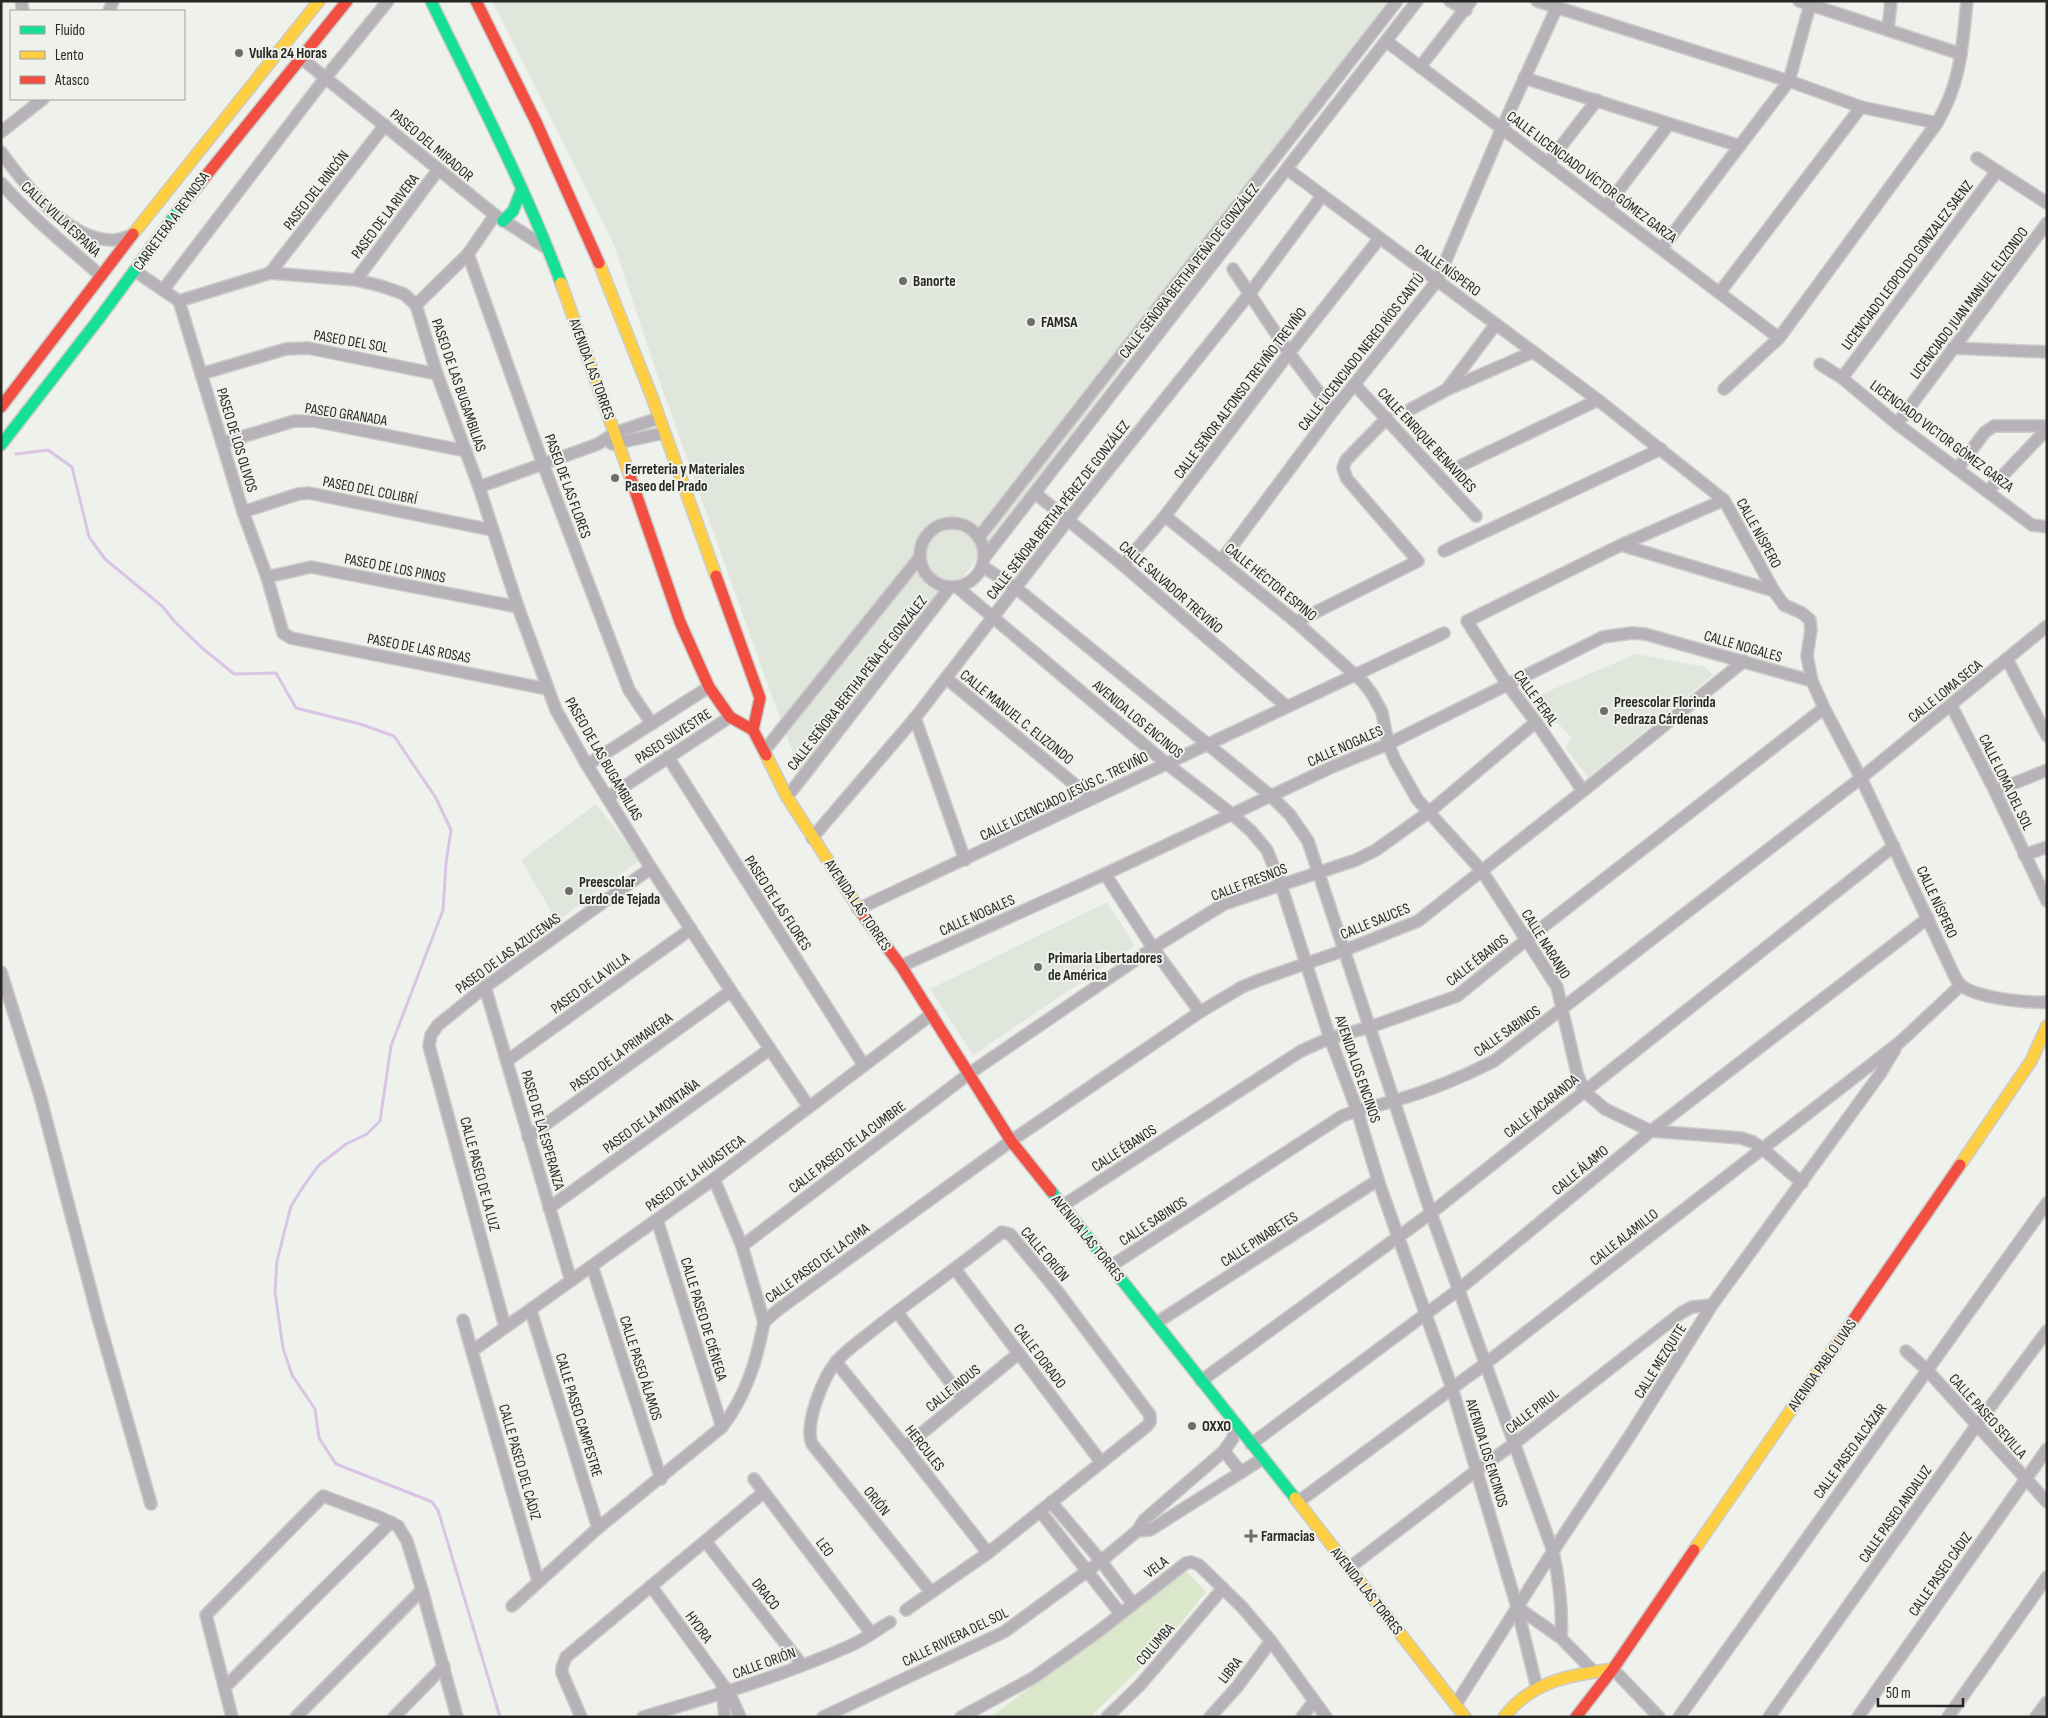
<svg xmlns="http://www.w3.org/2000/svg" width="2048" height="1718" font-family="'Sofia Sans Condensed',sans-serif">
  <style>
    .built { fill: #e1e6dc }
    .green { fill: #dae7cb }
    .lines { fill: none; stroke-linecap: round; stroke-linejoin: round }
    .stream { stroke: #d9c4e6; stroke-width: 3 }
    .street-casing { stroke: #cbccc9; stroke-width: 14 }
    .fast-casing { stroke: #cbccc9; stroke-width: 14 }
    .slow-casing { stroke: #cbccc9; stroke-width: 14 }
    .jam-casing { stroke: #cbccc9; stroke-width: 14 }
    .street { stroke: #b6b2b8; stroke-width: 11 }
    .fast { stroke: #16e098; stroke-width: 11 }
    .slow { stroke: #ffcf43; stroke-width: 11 }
    .jam { stroke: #f24e42; stroke-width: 11 }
    .poi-dot { fill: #6d6e6b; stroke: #eff2eb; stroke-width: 2 }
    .labels { text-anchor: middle; stroke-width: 4; stroke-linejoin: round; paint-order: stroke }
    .poi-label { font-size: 15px; font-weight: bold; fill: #272825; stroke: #eff2eb; text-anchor: start }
    .street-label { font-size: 15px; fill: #272825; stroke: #eff2eb }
  </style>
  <rect width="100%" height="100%" fill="#eff1ec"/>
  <g class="built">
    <polygon points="492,1 1399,1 805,786 769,688 658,377 614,245"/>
    <polygon points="1636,654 1705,667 1713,675 1588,777 1566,748 1571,737 1558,723 1548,724 1530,699"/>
    <polygon points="596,804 640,860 557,921 521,860"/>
    <polygon points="1107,902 1135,946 973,1055 930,989"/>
  </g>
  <polygon class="green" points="1186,1571 1206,1592 1160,1649 1090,1717 991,1717"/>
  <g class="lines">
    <polyline class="stream" points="16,454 48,450 72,467 89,537 105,559 163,607 174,621 201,647 234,674 276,673 296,708 360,724 394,736 436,798 451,830 446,863 443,910 391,1046 380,1121 367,1134 346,1144 319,1165 305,1184 291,1206 277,1261 275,1292 283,1348 292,1375 315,1409 319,1438 336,1464 425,1499 432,1502 438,1510 500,1717"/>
    <g class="street-casing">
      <g id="street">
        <polyline points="21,1 23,11"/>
        <polyline points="1450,1 1466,10"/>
        <polyline points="1537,1 1789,81 1861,107 1937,123"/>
        <polyline points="1799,1 1961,54"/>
        <polyline points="109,11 113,1"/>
        <polyline points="1888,30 1891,1"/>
        <polyline points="1386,41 1779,338"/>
        <polyline points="301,58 495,215 548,249"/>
        <polyline points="1420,67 1471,1"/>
        <polyline points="1524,78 1740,146"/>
        <polyline points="1,132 43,99"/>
        <path d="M1,152C25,185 68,241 113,240C120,240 126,237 132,235"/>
        <polyline points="1977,158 2047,203"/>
        <polyline points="1548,163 1597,100"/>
        <path d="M1287,169L1598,400L1724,500L1774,591L1784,605L1802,613L1810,620L1811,630L1807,656L1812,681L1824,708L1861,778L1955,977C1957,980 1959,984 1962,986C1978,998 2027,1003 2047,1002"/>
        <path d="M1,183C31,217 67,246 101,276"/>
        <polyline points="1606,207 1669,124"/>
        <polyline points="1662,248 1789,81 1811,1"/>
        <polyline points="468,254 543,464 629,690 652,724"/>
        <polyline points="1233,269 1289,353 1333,411"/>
        <polyline points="135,271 179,301 243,512 267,577 283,633 291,638 547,689"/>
        <polyline points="270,273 385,125"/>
        <polyline points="356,280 438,170"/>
        <polyline points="163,290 326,77 388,1"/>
        <polyline points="1720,292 1861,107"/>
        <polyline points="179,301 270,273 356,280 381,286 404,294 416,305 437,374 479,487 518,607 556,710 587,765 651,868 731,991 809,1107"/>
        <polyline points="416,305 468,254 495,215"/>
        <polyline points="1953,348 2047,352"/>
        <polyline points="1820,364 1842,378 1897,424 2032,525 2047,527"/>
        <polyline points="201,374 286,349 308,348 437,374"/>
        <polyline points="1842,378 1997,171"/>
        <polyline points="1355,385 1476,516"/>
        <polyline points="1447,389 1496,324"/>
        <path d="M1724,389L1779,338L1937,123C1961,82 1962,48 1967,1"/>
        <polyline points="1411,409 1446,390 1533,352"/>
        <polyline points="1897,424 2047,223"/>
        <polyline points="222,443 294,421 314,421 466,451"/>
        <polyline points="612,444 664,433"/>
        <polyline points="1462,465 1598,400"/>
        <polyline points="1958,468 1985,432 1994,426 2047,426"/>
        <polyline points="479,487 598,444 615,433 659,418"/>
        <polyline points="1988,491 2047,429"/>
        <polyline points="1035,493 1123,565 1286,706"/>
        <polyline points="243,512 298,494 309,493 492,530"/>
        <polyline points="1165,516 1296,622 1363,682 1372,694 1382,712 1388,744 1395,760 1417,799 1482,871 1557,987 1577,1073 1584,1091 1605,1109 1651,1131 1741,1138 1753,1142 1762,1148 1802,1183"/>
        <circle cx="952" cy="555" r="32"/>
        <polyline points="979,537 1397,1"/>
        <polyline points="1621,545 1774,591"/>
        <polyline points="1444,551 1661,449"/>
        <polyline points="984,558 1417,1"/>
        <polyline points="1221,561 1333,411 1437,281 1502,128 1556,9"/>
        <polyline points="1123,565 1165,516 1289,353 1379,239"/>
        <path d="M982,566L1016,588L1271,796L1290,815L1308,841L1431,1213L1553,1551C1559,1580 1563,1608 1561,1638"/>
        <polyline points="267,577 311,567 518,607"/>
        <polyline points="957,587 1167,764 1232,814 1251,831 1267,850 1281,885 1330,1038 1357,1110 1378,1180 1452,1388 1517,1607 1537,1688"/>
        <polyline points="1296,622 1418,561 1347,479 1343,468 1346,460 1387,418"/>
        <polyline points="2007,659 2047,736"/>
        <polyline points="946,678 1091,798"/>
        <polyline points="1951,705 1995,791 2047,901"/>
        <polyline points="915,718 965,860"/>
        <polyline points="764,751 920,557"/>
        <polyline points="668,757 863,1064"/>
        <polyline points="587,765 709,687"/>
        <polyline points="1583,791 1536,722 1507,684 1467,621 1621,545 1724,500"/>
        <polyline points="1995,791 2047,770"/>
        <polyline points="608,797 730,717"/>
        <polyline points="787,797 950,587"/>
        <polyline points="812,838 915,718 1068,520 1250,293 1322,196"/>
        <polyline points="2024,855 2047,847"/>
        <polyline points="1105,874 1153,948 1200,1012"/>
        <polyline points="858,909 1444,633"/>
        <polyline points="901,966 1105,874 1332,767 1388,744 1603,637 1632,633 1645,634 1812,681"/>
        <polyline points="1,972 40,1096 98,1318 151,1504"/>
        <polyline points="485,987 571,1281"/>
        <polyline points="508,1060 691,929"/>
        <polyline points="528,1137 731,991"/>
        <polyline points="714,1179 742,1246 764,1322"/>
        <polyline points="1062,1206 1301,1051 1330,1038 1370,1027 1457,996 1526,940 1824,708"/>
        <polyline points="549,1208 770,1049"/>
        <polyline points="657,1220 722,1427"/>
        <polyline points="742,1246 970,1073 1153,948 1224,904 1356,860 1376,850 1429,812 1536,722"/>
        <polyline points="592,1266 661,1479"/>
        <path d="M1111,1266L1342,1116C1359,1109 1376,1106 1394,1101C1428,1091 1463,1077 1494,1061L1861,778L2047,626"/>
        <polyline points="955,1269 1101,1462"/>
        <polyline points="531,1311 598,1528"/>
        <polyline points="897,1312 963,1399"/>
        <polyline points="463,1320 538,1581"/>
        <polyline points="1156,1323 1378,1180"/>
        <polyline points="505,1327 429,1046 431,1035 438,1025 485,987 651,868"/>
        <polyline points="472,1351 714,1179 932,1014"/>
        <polyline points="1906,1351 1927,1370 2047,1502"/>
        <polyline points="836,1362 905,1447 988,1553"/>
        <polyline points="1201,1381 1431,1213 1894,846"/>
        <polyline points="1251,1444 1458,1290 1651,1131 1928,918"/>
        <polyline points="905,1447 1019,1353"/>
        <polyline points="1224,1451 1240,1471"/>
        <polyline points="754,1479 871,1633"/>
        <polyline points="1051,1502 1101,1561 1133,1604"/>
        <polyline points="1298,1502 1485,1364 1900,1042 1961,985"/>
        <polyline points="1040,1511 1120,1613"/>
        <polyline points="1137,1531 1150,1530 1262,1459"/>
        <polyline points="706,1542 802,1665"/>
        <polyline points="1349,1568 1477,1470 1515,1443 1681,1313 1692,1307 1712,1305"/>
        <polyline points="651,1586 723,1685 729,1692 740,1717"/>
        <path d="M512,1606L598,1528L722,1427C746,1396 757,1360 764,1322L779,1309L1011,1141L1200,1012L1242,987L1259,980L1345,950L1418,921L1583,791L1744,661"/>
        <polyline points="1517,1607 1561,1638 1593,1671"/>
        <path d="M906,1610L988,1553L1147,1426L1150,1422V1415L1058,1292L1010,1234L1002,1232C961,1265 918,1295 877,1327C864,1338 847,1349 836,1362C823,1378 804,1424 812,1444L931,1592"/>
        <polyline points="1613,1669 1659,1717"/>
        <polyline points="225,1687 391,1522"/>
        <polyline points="722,1689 725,1717"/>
        <polyline points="1456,1704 1553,1551 1629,1437 1712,1305 1880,1074 1895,1049"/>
        <polyline points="232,1717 206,1615 323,1496 379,1517 398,1526 407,1541 422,1590 457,1717"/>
        <polyline points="296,1717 422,1590"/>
        <polyline points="394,1717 444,1666"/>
        <polyline points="581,1717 562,1673 562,1667 566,1657 764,1492"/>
        <path d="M643,1717C714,1696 786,1675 854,1644C866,1638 878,1629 890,1622"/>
        <polyline points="823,1717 1004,1632 1101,1561 1137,1531 1144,1520 1224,1451 1233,1438 1235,1425"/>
        <polyline points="961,1717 1033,1678 1099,1631 1186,1563 1191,1562 1199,1565 1242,1607 1271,1641 1326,1717"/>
        <polyline points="1107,1717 1140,1685 1223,1588"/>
        <polyline points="1210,1717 1237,1687 1271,1641"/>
        <polyline points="1302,1717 1314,1701"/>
        <polyline points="1679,1717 2047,1203"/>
        <polyline points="1769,1717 1976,1426 2047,1331"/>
        <polyline points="1858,1717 2047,1449"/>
        <polyline points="1948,1717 2047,1577"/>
        <polyline points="2036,1717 2047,1702"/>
      </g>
    </g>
    <g class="fast-casing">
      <g id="fast">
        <path d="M431,1C476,94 525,186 561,283"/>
        <polyline points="503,221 513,211 521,191"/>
        <polyline points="1,445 98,320 184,203"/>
        <polyline points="1051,1191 1295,1498"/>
      </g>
    </g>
    <g class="slow-casing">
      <g id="slow">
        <polyline points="133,234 319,1"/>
        <polyline points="599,263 652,397 716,576"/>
        <polyline points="561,283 631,479"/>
        <polyline points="766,755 787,797 863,915"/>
        <polyline points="1960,1165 2031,1061 2047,1026"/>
        <polyline points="1295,1498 1465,1717"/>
        <polyline points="1694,1550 1838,1342"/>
        <path d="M1504,1717C1532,1681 1570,1675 1613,1669"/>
      </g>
    </g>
    <g class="jam-casing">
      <g id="jam">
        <polyline points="476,1 537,124 599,263"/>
        <polyline points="184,203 347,1"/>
        <polyline points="1,407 133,234"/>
        <polyline points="631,479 680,622 709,687 730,717 753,730 766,755"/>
        <polyline points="716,576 760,698 753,730"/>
        <polyline points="863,915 901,966 1011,1141 1051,1191"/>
        <polyline points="1838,1342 1960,1165"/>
        <polyline points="1576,1717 1613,1669 1694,1550"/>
      </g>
    </g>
    <use href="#street" class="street"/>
    <use href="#fast" class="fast"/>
    <use href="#slow" class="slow"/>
    <use href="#jam" class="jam"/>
  </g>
  <g class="poi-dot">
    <circle cx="239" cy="53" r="5"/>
    <circle cx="903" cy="281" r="5"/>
    <circle cx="1031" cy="322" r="5"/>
    <circle cx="615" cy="478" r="5"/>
    <circle cx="1604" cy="711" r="5"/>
    <circle cx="569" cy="891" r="5"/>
    <circle cx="1038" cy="967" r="5"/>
    <circle cx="1192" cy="1426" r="5"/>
    <path d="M1248.5 1528.5h5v5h5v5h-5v5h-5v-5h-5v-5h5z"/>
  </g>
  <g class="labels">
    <g class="poi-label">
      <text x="249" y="58">Vulka 24 Horas</text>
      <text x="913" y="286">Banorte</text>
      <text x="1041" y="327">FAMSA</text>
      <text x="625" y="474">Ferreteria y Materiales<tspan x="625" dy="17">Paseo del Prado</tspan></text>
      <text x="1614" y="707">Preescolar Florinda<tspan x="1614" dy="17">Pedraza Cárdenas</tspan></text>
      <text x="579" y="887">Preescolar<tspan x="579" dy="17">Lerdo de Tejada</tspan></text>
      <text x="1048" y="963">Primaria Libertadores<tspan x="1048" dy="17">de América</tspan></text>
      <text x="1202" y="1431">OXXO</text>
      <text x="1261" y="1541">Farmacias</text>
    </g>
    <g class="street-label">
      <text transform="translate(432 145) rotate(40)" y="5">PASEO DEL MIRADOR</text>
      <text transform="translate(1592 177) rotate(37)" y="5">CALLE LICENCIADO VÍCTOR GÓMEZ GARZA</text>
      <text transform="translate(316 190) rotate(-52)" y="5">PASEO DEL RINCÓN</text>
      <text transform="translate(385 216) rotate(-53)" y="5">PASEO DE LA RIVERA</text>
      <text transform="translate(61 219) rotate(43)" y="5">CALLE VILLA ESPAÑA</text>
      <text transform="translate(171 221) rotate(-54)" y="5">CARRETERA A REYNOSA</text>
      <text transform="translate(1907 265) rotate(-53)" y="5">LICENCIADO LEOPOLDO GONZALEZ SAENZ</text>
      <text transform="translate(1448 270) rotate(36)" y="5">CALLE NÍSPERO</text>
      <text transform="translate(1189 271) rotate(-52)" y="5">CALLE SEÑORA BERTHA PEÑA DE GONZÁLEZ</text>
      <text transform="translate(1969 303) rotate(-53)" y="5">LICENCIADO JUAN MANUEL ELIZONDO</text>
      <text transform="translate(351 341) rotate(10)" y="5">PASEO DEL SOL</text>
      <text transform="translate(1361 352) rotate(-52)" y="5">CALLE LICENCIADO NEREO RÍOS CANTÚ</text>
      <text transform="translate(592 369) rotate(70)" y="5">AVENIDA LAS TORRES</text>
      <text transform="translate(459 385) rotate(71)" y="5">PASEO DE LAS BUGAMBILIAS</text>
      <text transform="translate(1240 393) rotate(-53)" y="5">CALLE SEÑOR ALFONSO TREVIÑO TREVIÑO</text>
      <text transform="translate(346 414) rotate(9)" y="5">PASEO GRANADA</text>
      <text transform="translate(1942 436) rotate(37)" y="5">LICENCIADO VICTOR GÓMEZ GARZA</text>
      <text transform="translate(237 440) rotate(73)" y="5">PASEO DE LOS OLIVOS</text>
      <text transform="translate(1427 440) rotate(47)" y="5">CALLE ENRIQUE BENAVIDES</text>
      <text transform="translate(568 486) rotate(70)" y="5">PASEO DE LAS FLORES</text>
      <text transform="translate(370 490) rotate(11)" y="5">PASEO DEL COLIBRÍ</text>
      <text transform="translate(1058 510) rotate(-52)" y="5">CALLE SEÑORA BERTHA PÉREZ DE GONZÁLEZ</text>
      <text transform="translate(1759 533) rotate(61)" y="5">CALLE NÍSPERO</text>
      <text transform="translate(395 568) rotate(11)" y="5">PASEO DE LOS PINOS</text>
      <text transform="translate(1271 582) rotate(39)" y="5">CALLE HÉCTOR ESPINO</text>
      <text transform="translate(1171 587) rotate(41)" y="5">CALLE SALVADOR TREVIÑO</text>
      <text transform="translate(1743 646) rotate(16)" y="5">CALLE NOGALES</text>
      <text transform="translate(419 648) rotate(11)" y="5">PASEO DE LAS ROSAS</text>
      <text transform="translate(857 683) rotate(-52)" y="5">CALLE SEÑORA BERTHA PEÑA DE GONZÁLEZ</text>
      <text transform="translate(1945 691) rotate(-39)" y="5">CALLE LOMA SECA</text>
      <text transform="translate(1536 698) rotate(54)" y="5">CALLE PERAL</text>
      <text transform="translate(1017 717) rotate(39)" y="5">CALLE MANUEL C. ELIZONDO</text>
      <text transform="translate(1138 719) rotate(40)" y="5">AVENIDA LOS ENCINOS</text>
      <text transform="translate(673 736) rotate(-33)" y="5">PASEO SILVESTRE</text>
      <text transform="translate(1345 746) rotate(-24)" y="5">CALLE NOGALES</text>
      <text transform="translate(604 759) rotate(60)" y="5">PASEO DE LAS BUGAMBILIAS</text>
      <text transform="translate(2006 782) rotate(64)" y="5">CALLE LOMA DEL SOL</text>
      <text transform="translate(1064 796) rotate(-26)" y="5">CALLE LICENCIADO JESÚS C. TREVIÑO</text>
      <text transform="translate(1249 882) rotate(-21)" y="5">CALLE FRESNOS</text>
      <text transform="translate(1937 902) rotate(65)" y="5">CALLE NÍSPERO</text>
      <text transform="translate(778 903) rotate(57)" y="5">PASEO DE LAS FLORES</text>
      <text transform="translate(858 905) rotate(56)" y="5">AVENIDA LAS TORRES</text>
      <text transform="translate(977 915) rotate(-24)" y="5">CALLE NOGALES</text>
      <text transform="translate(1375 921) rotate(-22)" y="5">CALLE SAUCES</text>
      <text transform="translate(1546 944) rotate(58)" y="5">CALLE NARANJO</text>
      <text transform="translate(508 953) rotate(-36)" y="5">PASEO DE LAS AZUCENAS</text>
      <text transform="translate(1477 960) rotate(-38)" y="5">CALLE ÉBANOS</text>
      <text transform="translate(590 983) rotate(-36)" y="5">PASEO DE LA VILLA</text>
      <text transform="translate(1507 1031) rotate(-35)" y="5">CALLE SABINOS</text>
      <text transform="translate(621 1052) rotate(-36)" y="5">PASEO DE LA PRIMAVERA</text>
      <text transform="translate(1358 1069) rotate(71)" y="5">AVENIDA LOS ENCINOS</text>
      <text transform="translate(1541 1106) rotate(-39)" y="5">CALLE JACARANDA</text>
      <text transform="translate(651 1116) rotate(-36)" y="5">PASEO DE LA MONTAÑA</text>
      <text transform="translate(543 1130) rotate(74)" y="5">PASEO DE LA ESPERANZA</text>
      <text transform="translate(847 1147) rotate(-37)" y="5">CALLE PASEO DE LA CUMBRE</text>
      <text transform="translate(1124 1148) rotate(-33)" y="5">CALLE ÉBANOS</text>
      <text transform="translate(1580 1170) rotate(-40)" y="5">CALLE ÁLAMO</text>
      <text transform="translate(695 1173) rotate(-36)" y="5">PASEO DE LA HUASTECA</text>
      <text transform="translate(480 1174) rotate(75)" y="5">CALLE PASEO DE LA LUZ</text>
      <text transform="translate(1153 1221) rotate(-33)" y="5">CALLE SABINOS</text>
      <text transform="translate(1624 1237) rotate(-38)" y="5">CALLE ALAMILLO</text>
      <text transform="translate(1088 1238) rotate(51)" y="5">AVENIDA LAS TORRES</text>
      <text transform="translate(1259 1239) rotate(-33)" y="5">CALLE PINABETES</text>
      <text transform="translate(1045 1254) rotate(50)" y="5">CALLE ORIÓN</text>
      <text transform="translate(817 1263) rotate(-36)" y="5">CALLE PASEO DE LA CIMA</text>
      <text transform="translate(704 1319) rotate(73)" y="5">CALLE PASEO DE CIÉNEGA</text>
      <text transform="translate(1040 1356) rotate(53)" y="5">CALLE DORADO</text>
      <text transform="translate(1660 1361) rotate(-58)" y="5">CALLE MEZQUITE</text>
      <text transform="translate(1822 1365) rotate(-55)" y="5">AVENIDA PABLO LIVAS</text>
      <text transform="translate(641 1368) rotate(72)" y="5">CALLE PASEO ÁLAMOS</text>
      <text transform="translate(953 1388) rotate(-39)" y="5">CALLE INDUS</text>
      <text transform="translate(1532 1411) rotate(-38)" y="5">CALLE PIRUL</text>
      <text transform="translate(579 1415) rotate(73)" y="5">CALLE PASEO CAMPESTRE</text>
      <text transform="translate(1988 1416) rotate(48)" y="5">CALLE PASEO SEVILLA</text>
      <text transform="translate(925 1448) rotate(52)" y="5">HERCULES</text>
      <text transform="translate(1850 1451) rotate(-54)" y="5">CALLE PASEO ALCÁZAR</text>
      <text transform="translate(1487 1453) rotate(73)" y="5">AVENIDA LOS ENCINOS</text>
      <text transform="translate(520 1462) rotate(74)" y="5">CALLE PASEO DEL CÁDIZ</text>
      <text transform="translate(877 1501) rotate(51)" y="5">ORIÓN</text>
      <text transform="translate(1895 1514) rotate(-55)" y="5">CALLE PASEO ANDALUZ</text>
      <text transform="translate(825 1547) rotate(53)" y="5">LEO</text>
      <text transform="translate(1156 1567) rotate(-37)" y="5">VELA</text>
      <text transform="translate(1940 1574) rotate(-55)" y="5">CALLE PASEO CÁDIZ</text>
      <text transform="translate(1367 1591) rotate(52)" y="5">AVENIDA LAS TORRES</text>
      <text transform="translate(766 1594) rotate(52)" y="5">DRACO</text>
      <text transform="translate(699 1627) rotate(54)" y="5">HYDRA</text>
      <text transform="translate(955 1637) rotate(-26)" y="5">CALLE RIVIERA DEL SOL</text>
      <text transform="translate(1155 1644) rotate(-49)" y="5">COLUMBA</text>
      <text transform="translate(764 1663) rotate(-20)" y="5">CALLE ORIÓN</text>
      <text transform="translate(1230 1670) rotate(-52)" y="5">LIBRA</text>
    </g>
  </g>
  <rect width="2048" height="1718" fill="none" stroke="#272825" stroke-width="5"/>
  <rect x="10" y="10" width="175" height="90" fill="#eff2eb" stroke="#9fa19c"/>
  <rect x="20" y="26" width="25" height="8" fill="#16e098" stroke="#9fa19c"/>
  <text x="55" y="35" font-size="15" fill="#272825">Fluido</text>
  <rect x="20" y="51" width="25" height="8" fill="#ffcf43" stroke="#9fa19c"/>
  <text x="55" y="60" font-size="15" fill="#272825">Lento</text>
  <rect x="20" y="76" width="25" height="8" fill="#f24e42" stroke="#9fa19c"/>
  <text x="55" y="85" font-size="15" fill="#272825">Atasco</text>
  <path d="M1878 1698v8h85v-8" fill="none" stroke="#272825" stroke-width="2.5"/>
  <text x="1886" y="1698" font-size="15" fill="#272825" stroke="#eff2eb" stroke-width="4" paint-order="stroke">50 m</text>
</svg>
